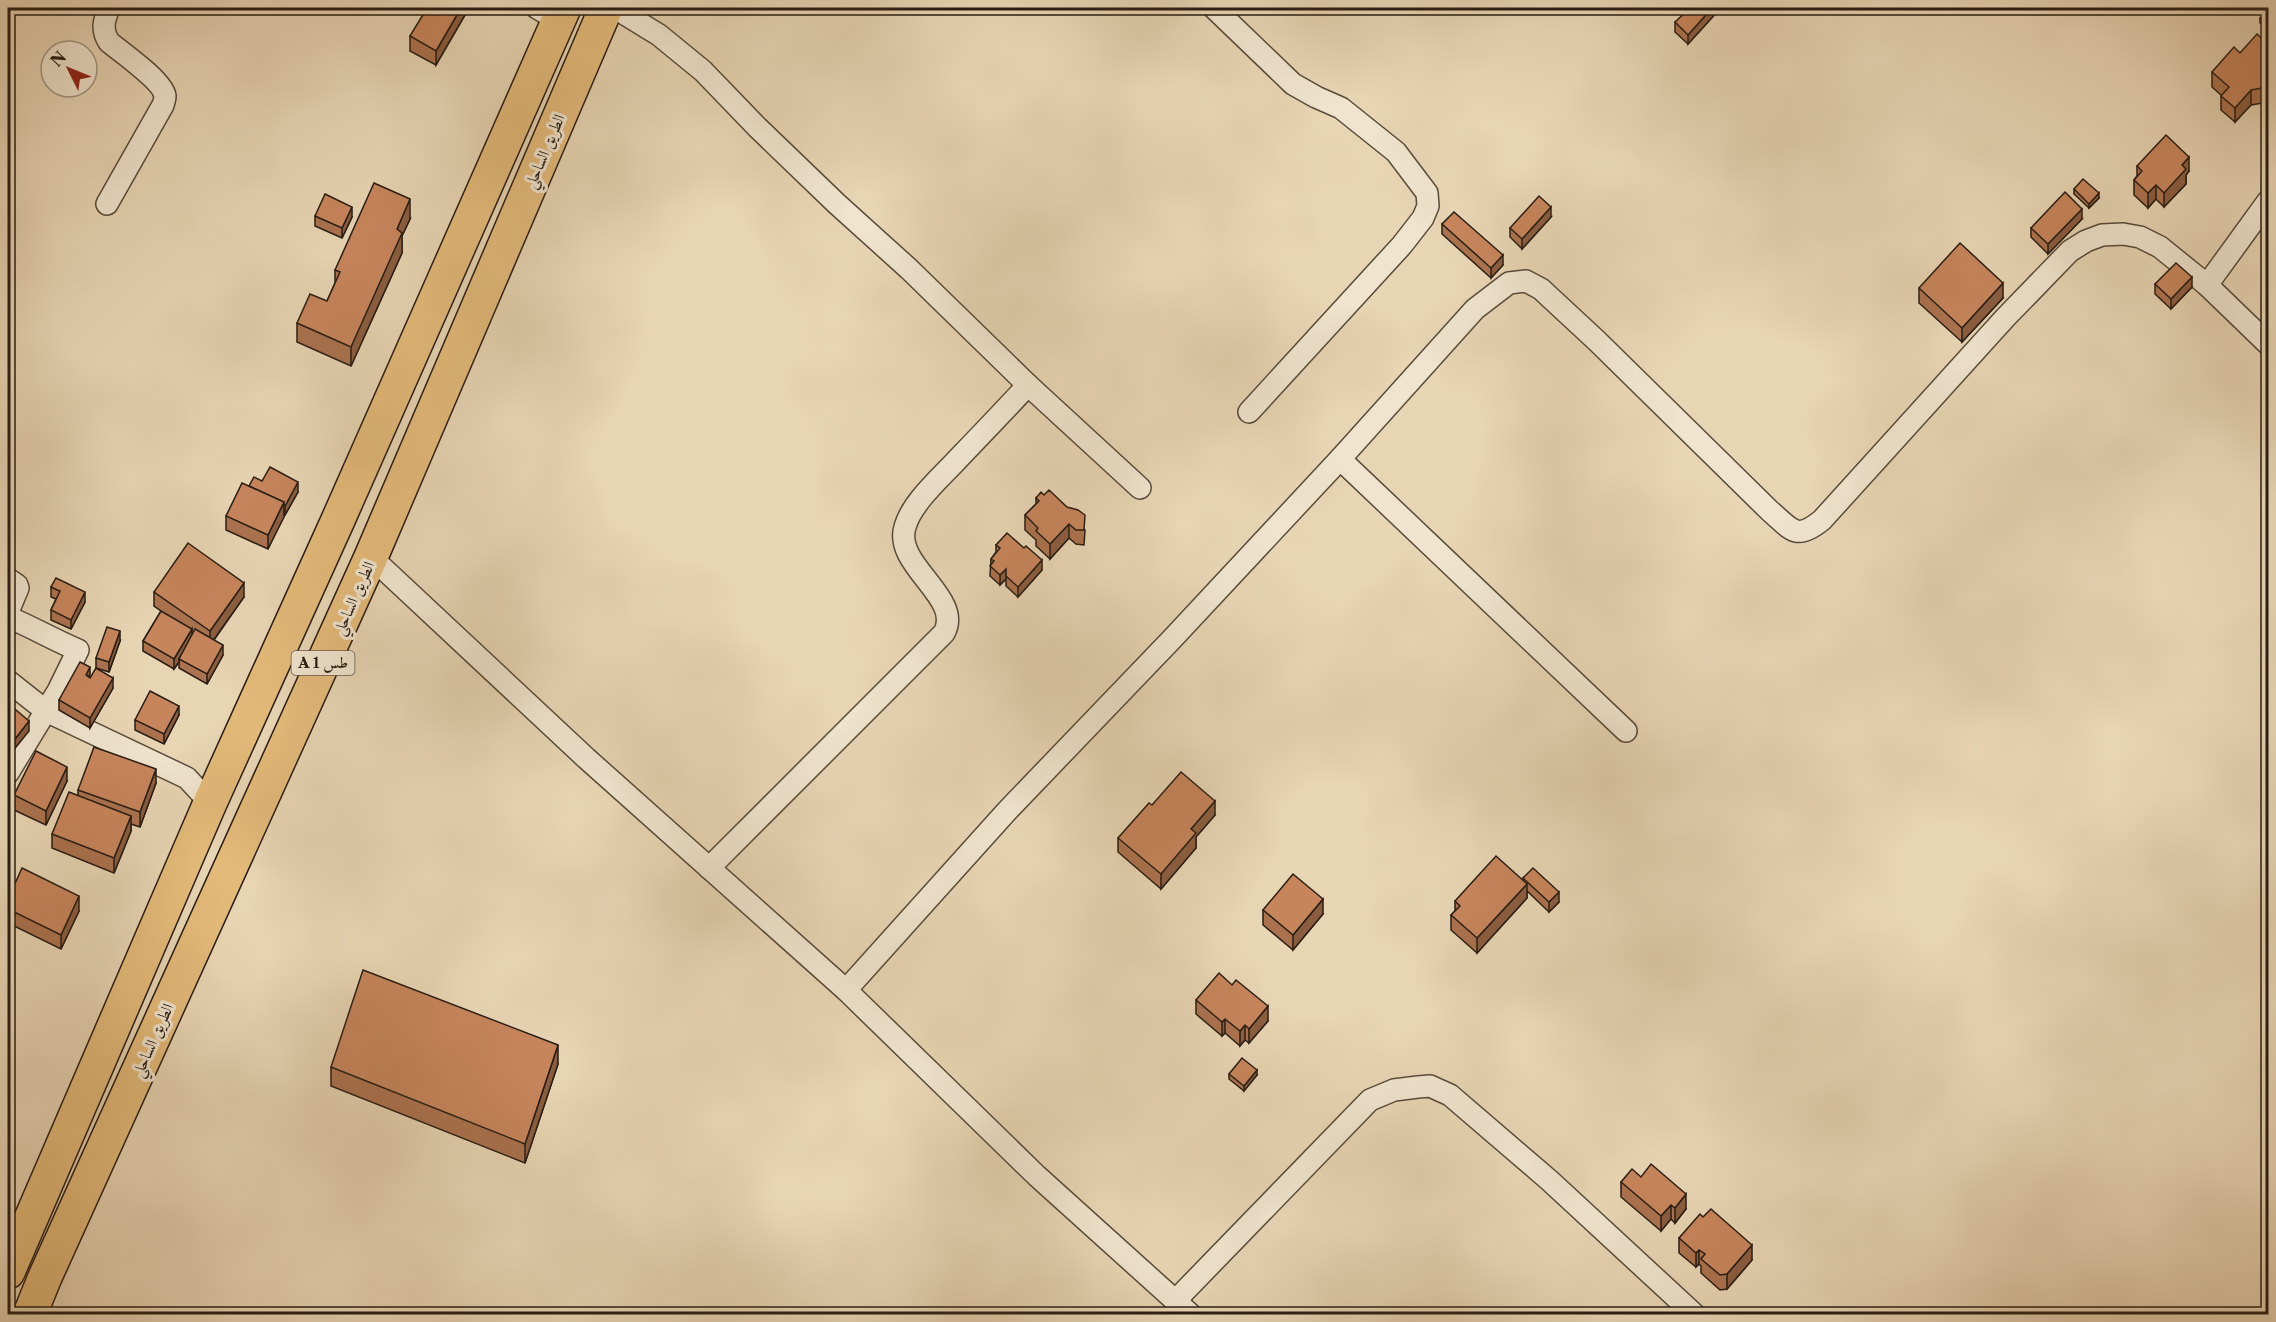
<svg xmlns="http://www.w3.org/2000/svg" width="2276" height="1322" font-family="'Libre Caslon Text',Amiri,serif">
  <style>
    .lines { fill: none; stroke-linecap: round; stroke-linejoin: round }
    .street-casing { stroke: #584b3b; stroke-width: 24 }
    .highway-casing { stroke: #281d13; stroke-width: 36 }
    .street { stroke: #f0e4ce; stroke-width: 21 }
    .highway { stroke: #e4ba7a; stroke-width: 33 }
    .wall { fill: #ab724f; stroke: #281d13; stroke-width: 1.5 }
    .shaded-wall { fill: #8b5d40; stroke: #281d13; stroke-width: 1.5 }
    .building { fill: #c7855c; stroke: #281d13; stroke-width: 1.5 }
    .labels { text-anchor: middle; stroke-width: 6; stroke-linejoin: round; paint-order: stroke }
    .shield { fill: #f0e4ce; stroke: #64594b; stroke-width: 1.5 }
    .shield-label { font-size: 15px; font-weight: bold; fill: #281d13 }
    .street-label { font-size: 16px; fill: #281d13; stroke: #f0e4ce }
  </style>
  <rect width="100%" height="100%" fill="#e8d5b4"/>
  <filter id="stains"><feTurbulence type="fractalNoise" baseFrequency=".00333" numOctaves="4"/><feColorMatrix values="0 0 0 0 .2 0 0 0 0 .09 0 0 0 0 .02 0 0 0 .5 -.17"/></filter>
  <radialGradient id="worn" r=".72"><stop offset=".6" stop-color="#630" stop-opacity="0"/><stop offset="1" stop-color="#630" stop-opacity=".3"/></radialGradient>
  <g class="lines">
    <g class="street-casing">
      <g id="street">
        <polyline points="537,8 559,21"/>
        <polyline points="615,8 659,35 703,71 757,127 837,204 909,269 1028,385 1140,488"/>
        <polyline points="1214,8 1293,84 1316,97 1341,108 1396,152 1427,193 1428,206 1423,218 1402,245 1249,412"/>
        <path d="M107,204L163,105C164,102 165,99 165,96C163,81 121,52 109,42C101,30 104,20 109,8"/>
        <polyline points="2207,285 2268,201"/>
        <polyline points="1340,459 1626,731"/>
        <polyline points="371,557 586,758 846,990 1037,1176 1190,1314"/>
        <polyline points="8,579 17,585 18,588 8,612"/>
        <path d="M8,617C32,627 54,640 78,650L58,691L8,773"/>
        <polyline points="8,681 46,711 187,778 210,803"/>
        <path d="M709,868L944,633C964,598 893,565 905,527C911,504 939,479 955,462C980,436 1004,411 1028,385"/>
        <path d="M846,990L1007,811L1173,638L1340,459L1475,309L1509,283L1526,281L1541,289L1597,341L1770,511C1792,530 1796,541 1822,520L2005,318L2070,251L2086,241L2102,235L2123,234L2140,237L2160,247L2207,285L2268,344"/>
        <polyline points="1175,1301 1370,1100 1394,1090 1418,1087 1430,1086 1450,1095 1549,1180 1694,1314"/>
      </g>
    </g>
    <g class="highway-casing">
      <g id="highway">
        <polyline points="8,1272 210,803 338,520 564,8"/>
        <polyline points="30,1314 45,1277 371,557 606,8"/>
      </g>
    </g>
    <use href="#street" class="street"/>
    <use href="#highway" class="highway"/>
  </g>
  <g class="wall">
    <polygon points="469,8 436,65 410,51 410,36"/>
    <polygon points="1718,8 1718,11 1688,44 1675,32 1675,22"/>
    <polygon points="2268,10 2268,30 2260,23 2260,18"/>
    <polygon points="2268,44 2268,102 2251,105 2235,122 2221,110 2221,95 2212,87 2212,72 2240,53"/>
    <polygon points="2137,166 2189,171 2186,175 2186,184 2164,207 2156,199 2148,208 2134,195 2134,180 2137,176"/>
    <polygon points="2074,189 2099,198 2089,208 2074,194"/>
    <polygon points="315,216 352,217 342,238 315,226"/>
    <polygon points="1551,217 1522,249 1510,237 1510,228"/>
    <polygon points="410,219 402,236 402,253 351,366 297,342 297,323 327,301 335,283 335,270"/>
    <polygon points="2082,219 2048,254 2031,237 2031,228"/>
    <polygon points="1442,224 1503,265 1491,278 1442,234"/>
    <polygon points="2155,284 2192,287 2171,309 2155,294"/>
    <polygon points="1919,288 2003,298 1962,342 1919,303"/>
    <polygon points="262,481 298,492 285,515 284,515 268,549 226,530 226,516 249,486"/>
    <polygon points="1036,498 1085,530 1084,545 1076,544 1069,538 1050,559 1036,546 1036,540 1025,530 1025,515 1036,504"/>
    <polygon points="996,545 1042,570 1018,597 1006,586 1006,579 1000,585 990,576 991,559 996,552"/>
    <polygon points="51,587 85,602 71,629 51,620 51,610 56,599 51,597"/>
    <polygon points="154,592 244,597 214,640 223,655 207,684 179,668 179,662 174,669 143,651 143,641 161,611 154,606"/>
    <polygon points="120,641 109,672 96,668 96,658"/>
    <polygon points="90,677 113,688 90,728 59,710 59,700"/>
    <polygon points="179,715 164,744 135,730 135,720"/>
    <polygon points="67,781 46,825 14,810 14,795"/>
    <polygon points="156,783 140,827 131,824 131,831 114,873 52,848 52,834 78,795 78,790"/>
    <polygon points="1152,805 1215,815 1196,837 1196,848 1161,889 1118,852 1118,838"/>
    <polygon points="1523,878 1559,902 1549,912 1527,891 1527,898 1477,953 1451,930 1451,915 1455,911 1455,901 1523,881"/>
    <polygon points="8,909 79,911 61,949 8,923"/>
    <polygon points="1263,910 1323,914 1293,950 1263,925"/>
    <polygon points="1196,1000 1268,1021 1249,1043 1245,1040 1240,1046 1225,1033 1222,1036 1196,1014"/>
    <polygon points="558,1064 525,1163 331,1086 331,1067"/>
    <polygon points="1229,1074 1257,1075 1244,1091 1229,1079"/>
    <polygon points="1641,1177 1686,1209 1675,1223 1671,1219 1661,1231 1621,1197 1621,1182"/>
    <polygon points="1679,1238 1752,1260 1727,1289 1720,1290 1701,1273 1701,1266 1699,1264 1696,1267 1679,1253"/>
  </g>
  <g class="shaded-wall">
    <polygon points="461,8 469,8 436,65 436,51"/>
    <polygon points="1712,8 1718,8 1718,11 1688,44 1688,35"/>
    <polygon points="2251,90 2251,105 2235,122 2235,108"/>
    <polygon points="2189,157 2189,171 2186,175 2186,184 2164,207 2164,193 2182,165"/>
    <polygon points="2156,185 2156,199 2148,208 2148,193"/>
    <polygon points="2099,193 2099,198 2089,208 2089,204"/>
    <polygon points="410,199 410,219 402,236 402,253 351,366 351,347 397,229"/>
    <polygon points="352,207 352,217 342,238 342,228"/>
    <polygon points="1551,207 1551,217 1522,249 1522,239"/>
    <polygon points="2082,209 2082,219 2048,254 2048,244"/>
    <polygon points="1503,255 1503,265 1491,278 1491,268"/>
    <polygon points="2192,277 2192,287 2171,309 2171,299"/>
    <polygon points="2003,283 2003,298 1962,342 1962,328"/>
    <polygon points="298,482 298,492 285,515 285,506"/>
    <polygon points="284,502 284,517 268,549 268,535"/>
    <polygon points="1069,524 1069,538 1050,559 1050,544"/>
    <polygon points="1042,560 1042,570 1018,597 1018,587"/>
    <polygon points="1006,569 1006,579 1000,585 1000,575"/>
    <polygon points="244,583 244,597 210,645 210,631"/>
    <polygon points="85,592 85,602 71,629 71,620"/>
    <polygon points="192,629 192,638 179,659 179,662 174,669 174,659"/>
    <polygon points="120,631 120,641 109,672 109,662"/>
    <polygon points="223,645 223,655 207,684 207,674"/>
    <polygon points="90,667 90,677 86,675"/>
    <polygon points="113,678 113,688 90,728 90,718"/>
    <polygon points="179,706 179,715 164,744 164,734"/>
    <polygon points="29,721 29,731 8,757 8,748"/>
    <polygon points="67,767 67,781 46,825 46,811"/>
    <polygon points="156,769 156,783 140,827 140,812"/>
    <polygon points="1215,801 1215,815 1196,837 1196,848 1161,889 1161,874 1191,829"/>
    <polygon points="131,816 131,831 114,873 114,858"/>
    <polygon points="1527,884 1527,898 1477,953 1477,938"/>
    <polygon points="1559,892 1559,902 1549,912 1549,902"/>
    <polygon points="79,896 79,911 61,949 61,935"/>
    <polygon points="1323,899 1323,914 1293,950 1293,935"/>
    <polygon points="11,1006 11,1025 8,1033 8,1014"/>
    <polygon points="1268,1006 1268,1021 1249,1043 1249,1029"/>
    <polygon points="1225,1019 1225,1033 1222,1036 1222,1022"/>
    <polygon points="1245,1025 1245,1040 1240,1046 1240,1031"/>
    <polygon points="558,1045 558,1064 525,1163 525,1144"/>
    <polygon points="1257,1070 1257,1075 1244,1091 1244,1086"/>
    <polygon points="1686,1194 1686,1209 1675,1223 1675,1208"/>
    <polygon points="1671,1205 1671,1219 1661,1231 1661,1216"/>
    <polygon points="1752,1245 1752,1260 1727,1289 1727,1274"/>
    <polygon points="1699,1250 1699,1264 1696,1267 1696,1253"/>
  </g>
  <g class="building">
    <polygon points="427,8 461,8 436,51 410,36"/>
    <polygon points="1690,8 1712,8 1688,35 1675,22"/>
    <polygon points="2268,10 2268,25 2260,18"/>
    <polygon points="2257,34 2268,44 2268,87 2251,90 2235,108 2221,96 2229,87 2212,72 2234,47 2240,53"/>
    <polygon points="2166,135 2189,157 2182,165 2186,169 2164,193 2156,185 2148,193 2134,180 2142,171 2137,166"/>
    <polygon points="2083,179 2099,193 2089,204 2074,189"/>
    <polygon points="374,183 410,199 397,229 402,233 351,347 297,323 310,294 327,301 340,272 335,270"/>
    <polygon points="2065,192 2082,209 2048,244 2031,228"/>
    <polygon points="325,194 352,207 342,228 315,216"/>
    <polygon points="1539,196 1551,207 1522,239 1510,228"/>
    <polygon points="1454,212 1503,255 1491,268 1442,224"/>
    <polygon points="1960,243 2003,283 1962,328 1919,288"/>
    <polygon points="2176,263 2192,277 2171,299 2155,284"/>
    <polygon points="270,467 298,482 285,506 284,505 284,502 249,486 254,477 262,481"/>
    <polygon points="242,483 284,502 268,535 226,516"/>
    <polygon points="1049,490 1067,507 1078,510 1085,515 1084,530 1076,530 1069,524 1050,544 1036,531 1038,528 1025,515 1039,501 1036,498 1041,492 1044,495"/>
    <polygon points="1007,533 1024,548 1026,546 1042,560 1018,587 1006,576 1006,569 1000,575 990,566 994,561 991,559 1000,548 996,545"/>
    <polygon points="188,543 244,583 210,631 154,592"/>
    <polygon points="56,578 85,592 71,620 51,610 60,591 51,587"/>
    <polygon points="161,611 192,629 174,659 143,641"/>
    <polygon points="107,627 120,631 109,662 96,658"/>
    <polygon points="195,629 223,645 207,674 179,659"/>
    <polygon points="80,662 90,667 86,675 90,678 96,668 113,678 90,718 59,700"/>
    <polygon points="150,691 179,706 164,734 135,720"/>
    <polygon points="9,704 29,721 8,748 8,705"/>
    <polygon points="94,747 156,769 140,812 78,790"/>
    <polygon points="36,751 67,767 46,811 14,795"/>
    <polygon points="1181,772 1215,801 1191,829 1196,833 1161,874 1118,838 1149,803 1152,805"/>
    <polygon points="69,792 131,816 114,858 52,834"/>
    <polygon points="1496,856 1527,884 1477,938 1451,915 1460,906 1455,901"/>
    <polygon points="22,868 79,896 61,935 8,909 8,899"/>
    <polygon points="1533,868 1559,892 1549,902 1523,878"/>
    <polygon points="1293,874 1323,899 1293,935 1263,910"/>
    <polygon points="363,970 558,1045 525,1144 331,1067"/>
    <polygon points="1219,973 1232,985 1236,980 1268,1006 1249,1029 1245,1025 1240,1031 1225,1019 1222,1022 1196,1000"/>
    <polygon points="8,1004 11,1006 8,1014"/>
    <polygon points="1242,1058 1257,1070 1244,1086 1229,1074"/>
    <polygon points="1651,1164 1686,1194 1675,1208 1671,1205 1661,1216 1621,1182 1632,1169 1641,1177"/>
    <polygon points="1711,1209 1752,1245 1727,1274 1720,1275 1701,1259 1705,1254 1699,1250 1696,1253 1679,1238 1700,1214 1703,1217"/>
  </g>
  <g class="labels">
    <rect class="shield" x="291.5" y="651" width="63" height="24" rx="4.5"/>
    <g class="shield-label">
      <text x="323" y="668">A 1 طس</text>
    </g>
    <g class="street-label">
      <text transform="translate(544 151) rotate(-67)" y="6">الطريق الساحلي</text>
      <text transform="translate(353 598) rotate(-66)" y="6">الطريق الساحلي</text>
      <text transform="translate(152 1040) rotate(-66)" y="6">الطريق الساحلي</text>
    </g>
  </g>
  <rect width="2276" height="1322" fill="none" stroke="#e8d5b4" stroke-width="30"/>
  <rect x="9" y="9" width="2258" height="1304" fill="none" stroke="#281d13" stroke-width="3"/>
  <rect x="15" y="15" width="2246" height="1292" fill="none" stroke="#281d13" stroke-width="1.5"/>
  <g transform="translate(69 69) rotate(313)"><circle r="28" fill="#f0e4ce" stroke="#a09483" stroke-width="1.5"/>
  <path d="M0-4.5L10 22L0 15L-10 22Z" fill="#8f2418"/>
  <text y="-9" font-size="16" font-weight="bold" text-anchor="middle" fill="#281d13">N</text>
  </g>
  <rect width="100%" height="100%" filter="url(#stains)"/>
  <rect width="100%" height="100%" fill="url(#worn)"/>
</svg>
